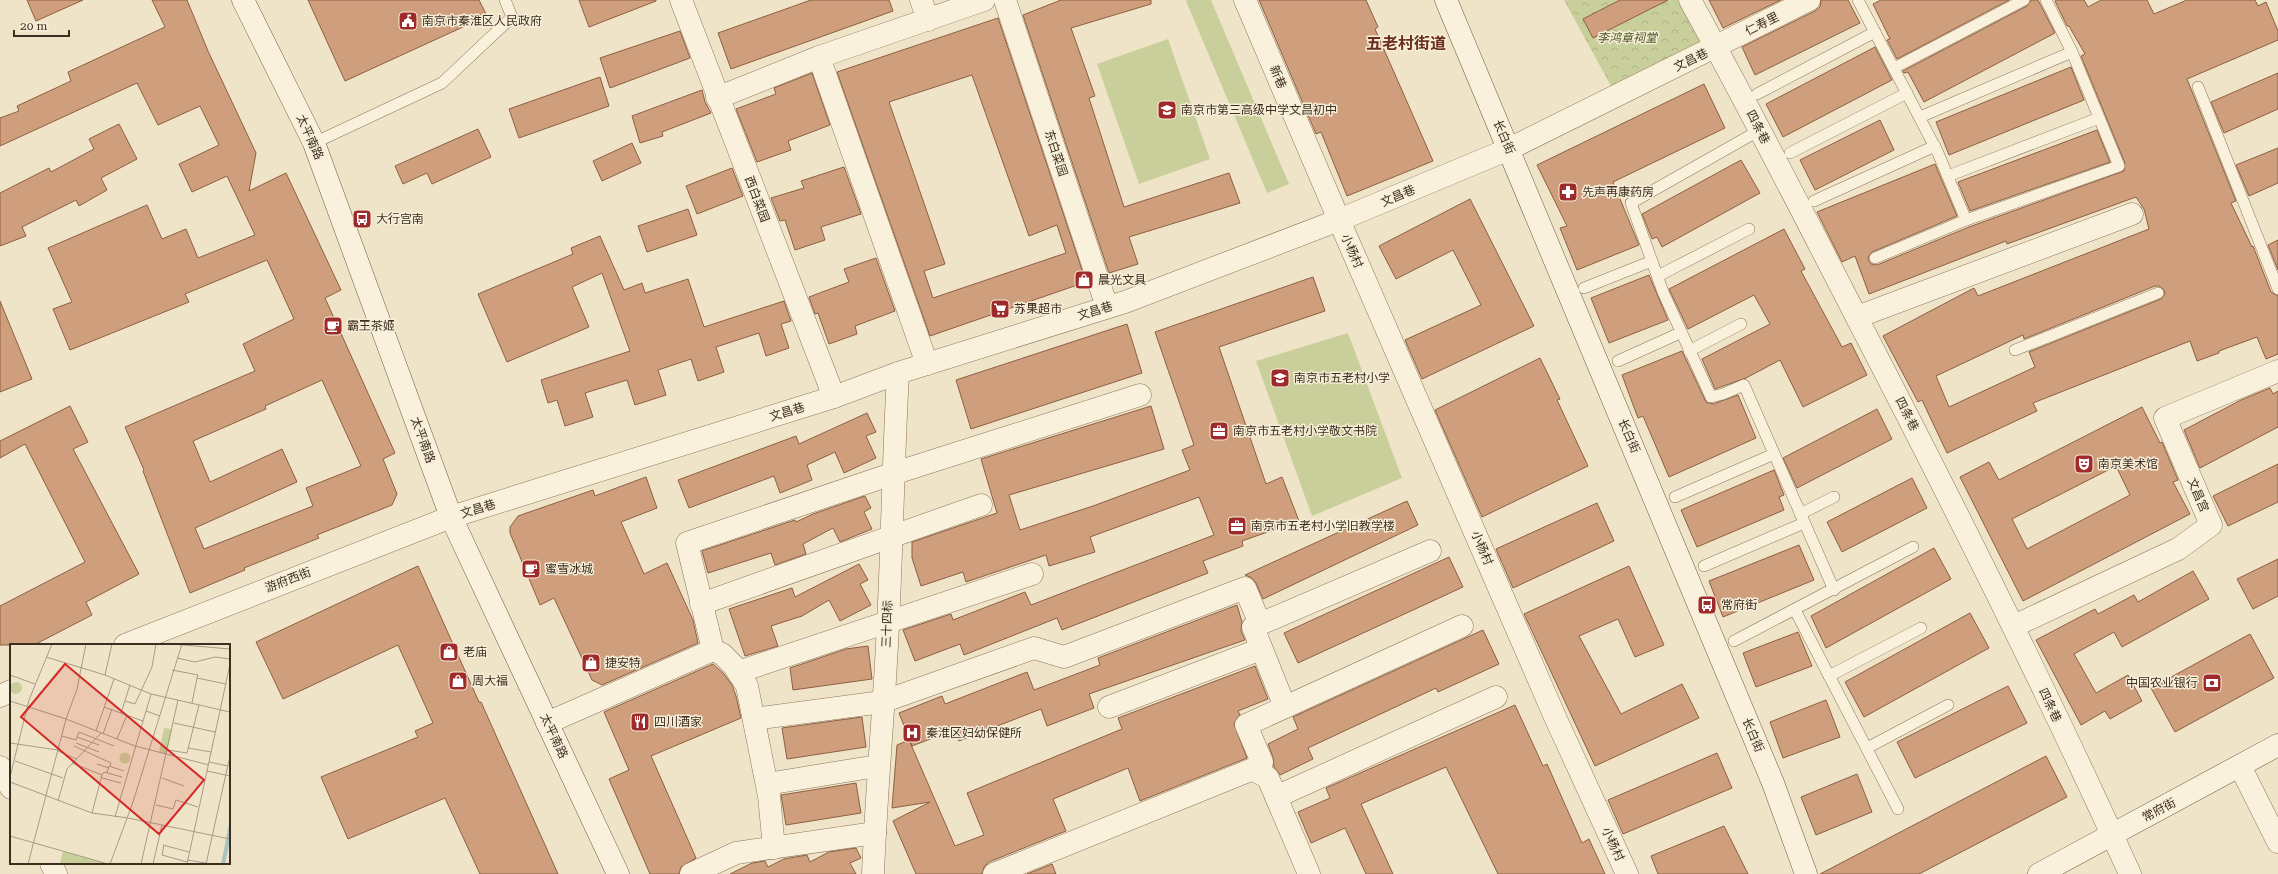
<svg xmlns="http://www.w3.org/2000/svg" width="2278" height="874" font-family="'Roboto Serif','Noto Sans SC',serif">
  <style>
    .park { fill: url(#park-crowns) }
    .pitch { fill: #c9cf9b }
    .building { fill: #cf9f7d; stroke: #8d5f41; fill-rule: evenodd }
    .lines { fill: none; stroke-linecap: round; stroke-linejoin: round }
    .lane-casing { stroke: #8d765c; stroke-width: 12 }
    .street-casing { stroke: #8d765c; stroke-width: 23 }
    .secondary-casing { stroke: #6f573f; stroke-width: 23 }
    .lane { stroke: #faf1dc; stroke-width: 11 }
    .street { stroke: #faf1dc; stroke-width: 22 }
    .secondary { stroke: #faf1dc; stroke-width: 22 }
    .labels { text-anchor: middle; stroke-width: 3; stroke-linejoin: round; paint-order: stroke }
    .poi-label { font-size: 12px; fill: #3d2e20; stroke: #f7eed8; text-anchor: start }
    .street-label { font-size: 12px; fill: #3d2e20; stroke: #f7eed8 }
    .park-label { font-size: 12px; font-style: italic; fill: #4d5a26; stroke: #f7eed8 }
    .district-label { font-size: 16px; font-weight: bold; fill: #6b2e1e; stroke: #f7eed8 }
    .inset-road { fill: none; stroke: #a89b85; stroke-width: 1 }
    .view { fill: #d62828; fill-opacity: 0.15; stroke: #d62828; stroke-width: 2 }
    .inset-edge { fill: none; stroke: #3d2e20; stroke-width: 2 }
  </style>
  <defs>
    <pattern id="park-crowns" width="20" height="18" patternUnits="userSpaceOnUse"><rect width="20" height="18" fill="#c9cf9b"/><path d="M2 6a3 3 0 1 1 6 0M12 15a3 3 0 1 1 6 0" fill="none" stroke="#aeb285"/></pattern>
  </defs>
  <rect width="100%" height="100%" fill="#f0e4c8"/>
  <polygon class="park" points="1564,0 1678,0 1702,43 1612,88"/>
  <g class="pitch">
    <polygon points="1188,0 1211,0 1289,184 1267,193 1186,1"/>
    <polygon points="1168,39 1210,159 1139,184 1097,64"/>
    <polygon points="1348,333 1402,478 1312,516 1256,361"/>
  </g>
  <g class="building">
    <polygon points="27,0 83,0 36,21"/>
    <path d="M152,0H187L208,51L256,153L249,191L286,173L341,290L325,298L395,453L383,459L397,494L392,505L317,535L319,538L244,568L245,570L190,593L143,471L144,470L125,427L255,371L243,344L294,319L267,260L185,294L189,302L70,350L53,309L72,302L48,248L147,205L162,239L186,229L198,258L255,235L227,176L192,192L179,164L219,145L200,106L158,125L137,83L0,146V118L19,111L17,106L71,81L68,72L165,27ZM322,380L361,466L306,488L313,506L204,549L195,528L297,482L282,449L210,482L193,441L266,409L265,406Z"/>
    <polygon points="308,0 479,0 487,16 345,81"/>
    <polygon points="579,0 656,0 656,1 589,27"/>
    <polygon points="811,0 889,0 893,11 731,69 718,33"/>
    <polygon points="1061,0 1151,0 1151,4 1071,28 1095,96 1089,98 1124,207 1229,173 1240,203 1129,237 1138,264 1109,273 1023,15"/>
    <polygon points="1259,0 1366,0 1378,27 1375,29 1433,161 1347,196 1321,132 1316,134"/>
    <polygon points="1620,0 1668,0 1593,38 1583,19"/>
    <polygon points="1709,0 1781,0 1723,28"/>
    <polygon points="1821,0 1848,0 1860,23 1755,75 1742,47 1815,11 1820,7"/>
    <polygon points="1881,0 2009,0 1897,59 1887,40 1890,39 1873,4"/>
    <polygon points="2031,0 2038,0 2055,33 1924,102 1908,72 1904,73 1903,71 2027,6"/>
    <path d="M2057,0H2084L2088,7L2101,0H2147L2154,14L2187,0H2255L2258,6L2266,2L2278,31V40L2187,79L2236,201L2231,203L2252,247L2253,246L2271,292L2278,296V354L2266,359L2257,337L2219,351V353L2197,361L2190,341L2033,403L2037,411L1947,453L1922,400L1918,402L1883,336L1974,288L1978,296L2149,229L2144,209L2136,197L2007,244L2006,241L1869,294L1855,256L1842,262L1817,212L1935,164L1957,216L1872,252L1868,257L1869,261L1871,264L1877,265L1969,227L2124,171L2125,163L2081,56L2085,54L2069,26H2067L2055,1ZM2155,286H2159L2164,290L2165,294L2161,299L2029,352L2035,367L1949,407L1936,376L2023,335L2024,339Z"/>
    <path d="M998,18L1086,282L930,336L837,72ZM972,75L1029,236L1057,225L1066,253L933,298L924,271L945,264L889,102Z"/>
    <polygon points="680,31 690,58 610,88 600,58"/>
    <polygon points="1875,47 1892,80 1783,137 1766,104"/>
    <polygon points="2071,67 2084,100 1949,155 1936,122"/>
    <polygon points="812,73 830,125 788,141 791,150 757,162 736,109 776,94 774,88"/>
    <polygon points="2278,73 2278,109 2224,133 2211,102"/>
    <polygon points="600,77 609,106 519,138 509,109"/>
    <polygon points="1704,84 1725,128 1613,182 1639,245 1577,270 1560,228 1567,226 1537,165"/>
    <polygon points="702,90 705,102 711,113 662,132 663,136 640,143 632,116"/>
    <polygon points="1880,120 1894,150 1815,190 1800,160"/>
    <polygon points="119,124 137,159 101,178 107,190 79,206 76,200 22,227 26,236 0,246 0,193 49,168 51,172 94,149 89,139"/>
    <polygon points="478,129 491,157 432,184 427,173 403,184 395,166"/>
    <polygon points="2097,130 2110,162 1970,211 1958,182"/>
    <polygon points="632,143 641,163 602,181 593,161"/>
    <polygon points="2278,148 2278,183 2249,196 2236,165"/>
    <polygon points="1741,160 1760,193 1662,247 1657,237 1652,239 1642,214"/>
    <polygon points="844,167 861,214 821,227 825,240 795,250 785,220 780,221 771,198 804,188 801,181"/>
    <polygon points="732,168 743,196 697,214 686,186"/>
    <polygon points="1470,199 1534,326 1422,379 1405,340 1481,305 1453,250 1396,279 1379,246"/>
    <polygon points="688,209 697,235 647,252 638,226"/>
    <polygon points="1784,229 1805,269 1801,271 1842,347 1851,343 1867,375 1803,407 1780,360 1746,378 1715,389 1702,359 1770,324 1754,295 1688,329 1669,289"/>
    <polygon points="600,236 624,290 642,283 645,293 688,279 704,327 784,301 791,321 781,324 789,348 766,356 759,333 716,347 724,372 698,381 691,359 658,370 666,395 635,405 627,380 585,393 593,417 565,426 557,400 548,403 541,380 630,351 602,273 572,287 589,327 507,362 478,294 573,254 571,248"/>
    <polygon points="2278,240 2278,270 2268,245"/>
    <polygon points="876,258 895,311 855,326 857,334 829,344 818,313 815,314 809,297 849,282 844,269"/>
    <polygon points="1649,275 1668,320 1609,343 1591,298"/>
    <polygon points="1313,277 1325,311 1219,347 1266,484 1282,477 1299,521 1242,541 1243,546 1203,561 1208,573 1062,630 1057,618 964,655 960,644 915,661 903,630 951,614 953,620 1025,592 1031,605 1214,535 1199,497 1090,537 1095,552 1049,566 1046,555 966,582 963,572 921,586 912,558 912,542 997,513 981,459 1151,406 1164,449 1009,495 1020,530 1093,506 1190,470 1182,450 1194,445 1155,332"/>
    <polygon points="0,301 32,379 0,392"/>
    <polygon points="1127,324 1142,373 971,429 956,380"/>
    <polygon points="1682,351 1706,402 1713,404 1738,395 1756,438 1669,477 1643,416 1638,418 1622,375"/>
    <polygon points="1540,358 1560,399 1557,400 1588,466 1482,517 1435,410"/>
    <polygon points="2270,388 2273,394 2278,391 2278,427 2200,468 2184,430 2241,400"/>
    <polygon points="70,406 88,442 73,449 139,574 86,602 92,615 34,645 0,645 0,606 85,562 25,444 0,458 0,441"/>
    <path d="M2142,407L2160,443L2162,442L2178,480L2173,482L2190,514L2023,601L1960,477L1989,462L1999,480ZM2116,466L2130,495L2027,549L2012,519Z"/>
    <polygon points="1877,409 1892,439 1797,488 1783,458"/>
    <polygon points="867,413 876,432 866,436 876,458 844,473 835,452 807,465 812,480 780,493 774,476 689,508 678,480 796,436 799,444"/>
    <polygon points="2278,464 2278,502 2228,526 2213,496"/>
    <polygon points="1774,470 1784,495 1779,497 1784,510 1697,547 1681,510"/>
    <polygon points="646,477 657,508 621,522 644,574 667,563 693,620 698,643 602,685 592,680 554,598 540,605 510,533 510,527 518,516 593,490 595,496"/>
    <polygon points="1912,478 1927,508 1842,552 1827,522"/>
    <polygon points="865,496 871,508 864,512 872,529 840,542 833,528 803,544 806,554 775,565 771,553 708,573 702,551 795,520 796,522 813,514"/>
    <polygon points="1407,501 1418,525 1263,599 1256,583 1252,578 1245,575"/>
    <polygon points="1597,503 1614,541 1513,588 1496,549"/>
    <polygon points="1799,545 1814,580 1723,617 1709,581"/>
    <polygon points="1934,548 1951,579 1826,648 1811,616"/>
    <polygon points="1449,557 1463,587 1298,663 1284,633"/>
    <polygon points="2278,559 2278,596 2253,609 2237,579"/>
    <polygon points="859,564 868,580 860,584 871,605 840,621 829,600 802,616 771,626 778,646 745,656 729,609 792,588 795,597"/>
    <polygon points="418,566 479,702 481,702 558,874 480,874 445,798 348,839 321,777 418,737 415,731 433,723 398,645 283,699 256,642"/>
    <polygon points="1629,566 1664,645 1635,657 1618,619 1579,636 1621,714 1682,684 1699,718 1595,766 1524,614"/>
    <polygon points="2193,571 2209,599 2122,647 2114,632 2074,654 2096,693 2128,675 2142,701 2110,719 2105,711 2081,725 2036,640 2095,609 2098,614 2134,595 2138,602"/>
    <polygon points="1237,605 1242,622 1241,631 1245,640 1089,694 1094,708 1047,726 1041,709 959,741 954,730 912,746 899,713 942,696 945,704 1027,672 1034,690 1100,665 1098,658"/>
    <polygon points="1970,613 1989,648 1864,717 1845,682"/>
    <polygon points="1483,630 1499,664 1438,692 1436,688 1308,748 1313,759 1280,775 1274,767 1273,757 1268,744 1298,729 1293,717"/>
    <polygon points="1798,632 1812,666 1756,687 1743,653"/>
    <polygon points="2250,634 2274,678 2175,732 2151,688"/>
    <polygon points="868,646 872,679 793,690 790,668 846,649"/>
    <polygon points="713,664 724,674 732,685 736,696 741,718 651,756 696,858 681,867 679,874 650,874 609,779 629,770 604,712"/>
    <polygon points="1255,666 1268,699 1238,711 1240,715 1234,724 1247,758 1140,801 1128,768 1053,799 1066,831 989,862 984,867 982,874 916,874 893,821 930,802 892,808 897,745 909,740 955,846 984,835 967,793 1122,729 1118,718"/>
    <polygon points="2008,686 2027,723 1915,778 1897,742"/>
    <polygon points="1826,700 1840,737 1783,758 1770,722"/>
    <polygon points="1515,705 1543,766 1547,764 1582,843 1589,839 1605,874 1498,874 1446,767 1361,804 1393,874 1366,874 1345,828 1311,843 1298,812 1330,798 1326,788"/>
    <polygon points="862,717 866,747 787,759 782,728"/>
    <polygon points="1717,753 1732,788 1623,834 1608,800"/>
    <polygon points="2046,756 2067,797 1919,874 1820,874"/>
    <polygon points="1857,774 1872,812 1816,835 1801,797"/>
    <polygon points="856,783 861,813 786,825 781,795"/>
    <polygon points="1724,826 1748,874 1658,874 1651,856"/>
    <polygon points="856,848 861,858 850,863 856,874 730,874 752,863 765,861 768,867 784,859 807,855 810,862 829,852"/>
    <polygon points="1052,864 1056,874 1027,874"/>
  </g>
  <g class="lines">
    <g class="lane-casing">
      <g id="lane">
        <polyline points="1858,0 1938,153 1966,220"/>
        <polyline points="1894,68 2024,0"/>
        <polyline points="2198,87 2278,289"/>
        <polyline points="1757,94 1875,32"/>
        <polyline points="1920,117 2072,52"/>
        <polyline points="1760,130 1631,203 1663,292 1711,397 1723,394 1744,385 1834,590"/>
        <polyline points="314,143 442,83 512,17 505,0"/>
        <polyline points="1790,153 1907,93"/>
        <polyline points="1948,176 2099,118"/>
        <polyline points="1814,201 1935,146"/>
        <polyline points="1875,258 1966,220 2119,166 2072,52 2046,0"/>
        <polyline points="1658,276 1749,229"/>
        <polyline points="1584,288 1652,261"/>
        <polyline points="2015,350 2158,293"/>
        <polyline points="1689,351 1741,324"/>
        <polyline points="1618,361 1680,333"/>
        <polyline points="1675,497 1774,454"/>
        <polyline points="1800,514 1834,497"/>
        <polyline points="1704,566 1804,523"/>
        <polyline points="1795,610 1898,809"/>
        <polyline points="1734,641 1913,547"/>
        <polyline points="1829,676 1921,628"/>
        <polyline points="1867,748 1948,705"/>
      </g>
    </g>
    <g class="street-casing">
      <g id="street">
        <polyline points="681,0 834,397"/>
        <polyline points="921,0 928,20"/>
        <polyline points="1005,0 1107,307"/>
        <polyline points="1245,0 1339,220 1555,717 1627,874"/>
        <path d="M1690,0C1748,105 1802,211 1857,318C1952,501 2045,686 2130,874"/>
        <polyline points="819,57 927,364"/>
        <polyline points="717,98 819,57 984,0"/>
        <polyline points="1857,317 2132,214"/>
        <polyline points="701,604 981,505"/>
        <polyline points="2014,626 2178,549 2211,525 2165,418 2278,371"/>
        <polyline points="125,645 451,517 834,397 898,373 1125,302 1339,220 1509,149 1809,0"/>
        <polyline points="713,650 722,654 734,666 747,686 769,796 774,848"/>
        <polyline points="738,672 1032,574"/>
        <polyline points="0,696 11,691"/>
        <polyline points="1109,707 1261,649"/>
        <polyline points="1285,707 1253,627 1430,551"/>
        <polyline points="754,719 882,702 1034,648 1064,657 1245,588 1260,624"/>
        <polyline points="547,723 713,650 687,543 892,474 1140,395"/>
        <polyline points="2240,766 2278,842"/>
        <polyline points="0,767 11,788"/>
        <polyline points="1259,773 1262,762 1246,725 1462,626"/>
        <polyline points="767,784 877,766"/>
        <polyline points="1276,797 1496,697"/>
        <polyline points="51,863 56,874"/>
        <polyline points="691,874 736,853 875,833"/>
        <path d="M873,874C876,797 883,721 887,645C892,554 893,464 898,373"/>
        <polyline points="994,874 1253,769 1268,778 1309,874"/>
      </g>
    </g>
    <g class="secondary-casing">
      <g id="secondary">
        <polyline points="243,0 314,143 451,517 618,874"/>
        <polyline points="1446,0 1773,783 1806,874"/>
        <polyline points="2039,874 2278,745"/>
      </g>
    </g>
    <use href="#lane" class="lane"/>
    <use href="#street" class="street"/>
    <use href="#secondary" class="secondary"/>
  </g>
  <defs>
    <g id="civic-square" transform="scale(1)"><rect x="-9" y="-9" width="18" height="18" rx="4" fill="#9e2a2b" stroke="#f7eed8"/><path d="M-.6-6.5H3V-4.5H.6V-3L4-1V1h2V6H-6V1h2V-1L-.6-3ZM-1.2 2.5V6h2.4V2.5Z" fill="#fff"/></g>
    <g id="school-square" transform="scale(1)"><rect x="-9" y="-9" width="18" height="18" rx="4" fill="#9e2a2b" stroke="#f7eed8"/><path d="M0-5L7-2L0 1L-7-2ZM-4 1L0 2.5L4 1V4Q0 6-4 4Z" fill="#fff"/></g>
    <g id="pharmacy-square" transform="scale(1)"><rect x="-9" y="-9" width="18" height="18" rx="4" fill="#9e2a2b" stroke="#f7eed8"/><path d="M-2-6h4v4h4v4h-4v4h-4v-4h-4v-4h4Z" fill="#fff"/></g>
    <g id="bus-square" transform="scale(1)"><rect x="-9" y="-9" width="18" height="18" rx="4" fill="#9e2a2b" stroke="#f7eed8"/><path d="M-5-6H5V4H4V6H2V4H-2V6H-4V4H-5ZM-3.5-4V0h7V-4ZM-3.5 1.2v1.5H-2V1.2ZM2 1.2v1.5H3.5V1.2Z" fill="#fff"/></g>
    <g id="shop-square" transform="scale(1)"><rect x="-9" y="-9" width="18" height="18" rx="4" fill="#9e2a2b" stroke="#f7eed8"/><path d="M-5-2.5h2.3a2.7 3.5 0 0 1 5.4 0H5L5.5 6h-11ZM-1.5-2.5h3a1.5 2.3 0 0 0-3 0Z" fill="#fff"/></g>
    <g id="supermarket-square" transform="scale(1)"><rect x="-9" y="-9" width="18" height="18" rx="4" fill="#9e2a2b" stroke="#f7eed8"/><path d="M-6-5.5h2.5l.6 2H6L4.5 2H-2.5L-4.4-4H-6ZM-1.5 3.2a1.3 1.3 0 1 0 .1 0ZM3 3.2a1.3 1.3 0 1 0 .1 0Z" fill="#fff"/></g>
    <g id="cafe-square" transform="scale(1)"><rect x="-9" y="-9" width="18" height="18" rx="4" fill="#9e2a2b" stroke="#f7eed8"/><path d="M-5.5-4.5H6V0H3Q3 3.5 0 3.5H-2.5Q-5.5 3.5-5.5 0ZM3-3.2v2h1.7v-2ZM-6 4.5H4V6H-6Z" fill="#fff"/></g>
    <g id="office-square" transform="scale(1)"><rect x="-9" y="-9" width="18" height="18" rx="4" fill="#9e2a2b" stroke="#f7eed8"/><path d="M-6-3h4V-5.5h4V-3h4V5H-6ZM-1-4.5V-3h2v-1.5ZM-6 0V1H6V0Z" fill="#fff"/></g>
    <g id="theatre-square" transform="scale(1)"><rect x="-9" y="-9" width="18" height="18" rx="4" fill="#9e2a2b" stroke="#f7eed8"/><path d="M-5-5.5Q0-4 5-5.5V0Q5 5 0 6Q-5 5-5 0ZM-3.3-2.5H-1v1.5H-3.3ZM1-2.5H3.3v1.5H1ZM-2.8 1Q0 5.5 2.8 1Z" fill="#fff"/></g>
    <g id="bank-square" transform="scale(1)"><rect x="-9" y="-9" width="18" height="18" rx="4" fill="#9e2a2b" stroke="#f7eed8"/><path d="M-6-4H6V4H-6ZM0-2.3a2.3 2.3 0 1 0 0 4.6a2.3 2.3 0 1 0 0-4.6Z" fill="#fff"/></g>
    <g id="restaurant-square" transform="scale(1)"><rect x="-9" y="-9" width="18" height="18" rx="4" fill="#9e2a2b" stroke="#f7eed8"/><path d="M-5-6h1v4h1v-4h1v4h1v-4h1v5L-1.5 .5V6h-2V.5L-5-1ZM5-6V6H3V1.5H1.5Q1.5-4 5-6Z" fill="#fff"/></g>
    <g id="hospital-square" transform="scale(1)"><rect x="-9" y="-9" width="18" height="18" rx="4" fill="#9e2a2b" stroke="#f7eed8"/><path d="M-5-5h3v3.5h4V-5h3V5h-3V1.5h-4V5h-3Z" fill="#fff"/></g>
  </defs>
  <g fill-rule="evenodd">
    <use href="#civic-square" x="408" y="21"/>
    <use href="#school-square" x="1167" y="110"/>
    <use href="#pharmacy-square" x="1568" y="192"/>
    <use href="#bus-square" x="362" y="219"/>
    <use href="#shop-square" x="1084" y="280"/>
    <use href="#supermarket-square" x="1000" y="309"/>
    <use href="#cafe-square" x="333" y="326"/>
    <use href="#school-square" x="1280" y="378"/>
    <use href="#office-square" x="1219" y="431"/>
    <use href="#theatre-square" x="2084" y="464"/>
    <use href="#office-square" x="1237" y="526"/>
    <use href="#cafe-square" x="531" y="569"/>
    <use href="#bus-square" x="1707" y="605"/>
    <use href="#shop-square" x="449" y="652"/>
    <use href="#shop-square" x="591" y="663"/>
    <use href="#shop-square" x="458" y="681"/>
    <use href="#bank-square" x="2212" y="683"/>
    <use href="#restaurant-square" x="640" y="722"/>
    <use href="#hospital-square" x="912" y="733"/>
  </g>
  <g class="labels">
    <g class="poi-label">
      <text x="422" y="25">南京市秦淮区人民政府</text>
      <text x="1181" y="114">南京市第三高级中学文昌初中</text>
      <text x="1582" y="196">先声再康药房</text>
      <text x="376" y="223">大行宫南</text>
      <text x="1098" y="284">晨光文具</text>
      <text x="1014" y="313">苏果超市</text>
      <text x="347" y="330">霸王茶姬</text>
      <text x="1294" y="382">南京市五老村小学</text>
      <text x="1233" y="435">南京市五老村小学敬文书院</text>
      <text x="2098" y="468">南京美术馆</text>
      <text x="1251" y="530">南京市五老村小学旧教学楼</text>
      <text x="545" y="573">蜜雪冰城</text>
      <text x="1721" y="609">常府街</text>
      <text x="463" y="656">老庙</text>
      <text x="605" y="667">捷安特</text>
      <text x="472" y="685">周大福</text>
      <text x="2198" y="687" text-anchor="end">中国农业银行</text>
      <text x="654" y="726">四川酒家</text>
      <text x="926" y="737">秦淮区妇幼保健所</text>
    </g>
    <g class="street-label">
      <text transform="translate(1762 24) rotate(-27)" y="4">仁寿里</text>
      <text transform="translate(1691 60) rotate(-26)" y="4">文昌巷</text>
      <text transform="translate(1278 77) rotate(67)" y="4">新巷</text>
      <text transform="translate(1758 127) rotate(63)" y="4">四条巷</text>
      <text transform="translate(310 137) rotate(66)" y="4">太平南路</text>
      <text transform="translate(1504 137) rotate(67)" y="4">长白街</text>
      <text transform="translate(1056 153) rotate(72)" y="4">东白菜园</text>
      <text transform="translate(1398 196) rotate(-23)" y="4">文昌巷</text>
      <text transform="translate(757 199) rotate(69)" y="4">西白菜园</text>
      <text transform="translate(1352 251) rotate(66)" y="4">小杨村</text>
      <text transform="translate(1095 311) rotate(-17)" y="4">文昌巷</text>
      <text transform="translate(787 412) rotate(-17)" y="4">文昌巷</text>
      <text transform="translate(1907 414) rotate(63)" y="4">四条巷</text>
      <text transform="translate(1629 436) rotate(67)" y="4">长白街</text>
      <text transform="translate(423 440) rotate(70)" y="4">太平南路</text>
      <text transform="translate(2198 495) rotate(67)" y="4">文昌宫</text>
      <text transform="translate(478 509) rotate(-17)" y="4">文昌巷</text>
      <text transform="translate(1482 548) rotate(67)" y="4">小杨村</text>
      <text transform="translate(288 580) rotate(-21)" y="4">游府西街</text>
      <text transform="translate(887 624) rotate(-88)" y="4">三十四标</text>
      <text transform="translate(2050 705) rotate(65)" y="4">四条巷</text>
      <text transform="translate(1753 735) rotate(67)" y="4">长白街</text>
      <text transform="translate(554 736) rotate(65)" y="4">太平南路</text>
      <text transform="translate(2159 810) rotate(-28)" y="4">常府街</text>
      <text transform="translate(1613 844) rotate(65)" y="4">小杨村</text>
    </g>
    <g class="park-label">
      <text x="1627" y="42">李鸿章祠堂</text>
    </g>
    <g class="district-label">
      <text x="1406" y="49">五老村街道</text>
    </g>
  </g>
  <g transform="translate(10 644)">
    <rect width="220" height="220" fill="#f0e4c8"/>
    <path d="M154,84L162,85L157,110L149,108ZM53,207L98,220H50Z" fill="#c9cf9b"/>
    <path d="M0 44a6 6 0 1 1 12 0a6 6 0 1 1-12 0ZM109.5 114a5.5 5.5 0 1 1 11 0a5.5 5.5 0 1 1-11 0Z" fill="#c9cf9b"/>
    <path d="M220,175V197L215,220H211Z" fill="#a9c4bc"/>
    <path class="inset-road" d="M162,0L220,5M36,13L95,31L141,50L220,68M167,14L185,18L205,13L220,15M162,26L188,31L187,34M0,31L25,40M95,31L102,0M0,57L56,75L125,102L199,121M115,57L125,60L142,23L146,0M182,59L187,34L216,40M94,63L133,77M136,67L150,72M111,69L120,41M164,79L205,88M86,87L104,35M93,90L102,65M52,92L66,96L69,88L104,102M67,93L89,101M107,95L117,71M0,99L48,106M66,99L89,108M64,102L101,119L100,122M178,104L201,108M158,106L177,109L189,61M48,107L66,115M5,117L53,134M199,118L218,122M62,119L92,131L82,169M87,120L99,124M197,127L220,132M97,129L99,122L114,127M92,131L94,128L112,133M0,133L19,56L42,0M92,134L111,139M152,134L174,142M0,138L82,169L118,174L220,195M48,157L57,125L91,89M146,161L163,165L166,156L188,163M105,173L141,50M0,192L98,220M153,201L179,208M154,201L152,211L177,218M177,216L196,219M18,220L56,75L67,45L76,0M100,220L123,158L172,0M131,220L168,56M143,220L152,181M177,220L220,20M196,220L220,112"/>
    <path class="view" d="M55,20L194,136L149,190L11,73Z"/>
    <rect width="220" height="220" class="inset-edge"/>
  </g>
  <path d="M14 30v6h55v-6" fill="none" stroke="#3d2e20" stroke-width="2"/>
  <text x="20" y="30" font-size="12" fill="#3d2e20" stroke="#f7eed8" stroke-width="3" paint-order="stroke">20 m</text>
</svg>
